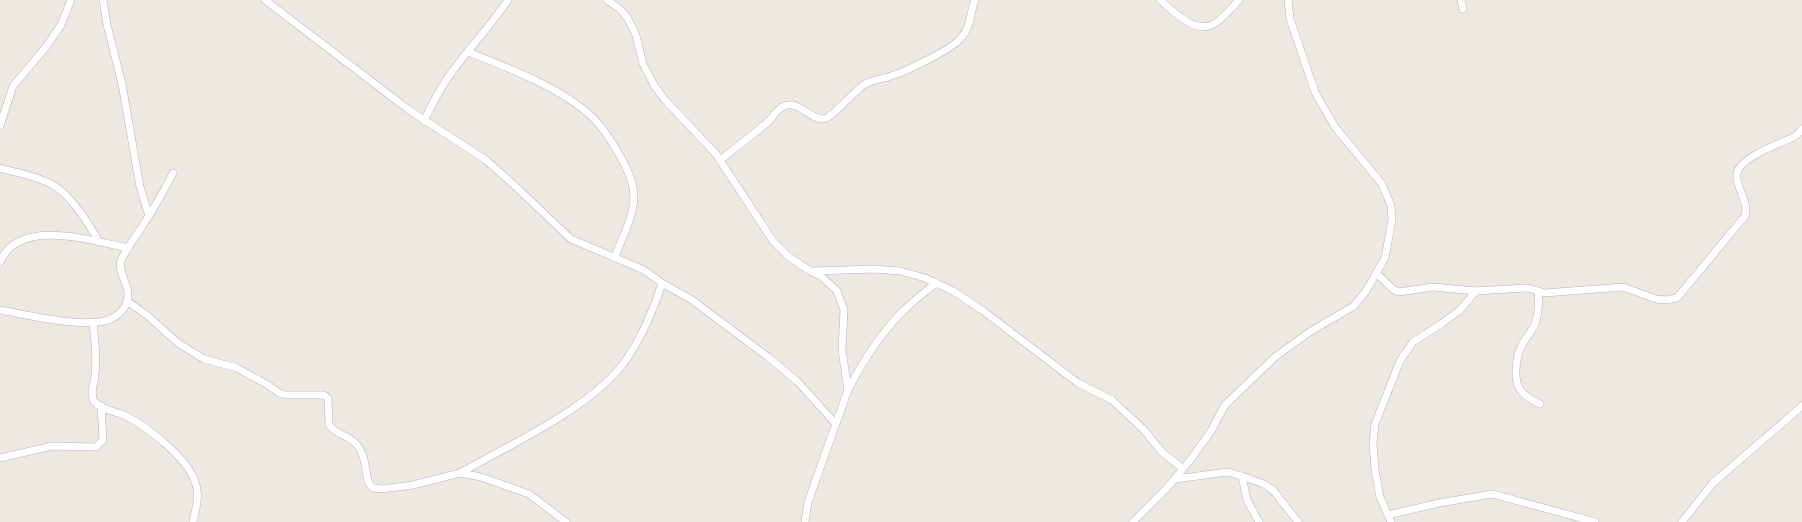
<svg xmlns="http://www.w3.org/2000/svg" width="1802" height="522" font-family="Poppins,sans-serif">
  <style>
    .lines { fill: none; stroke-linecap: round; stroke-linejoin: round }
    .street-casing { stroke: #b2b4bd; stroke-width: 8 }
    .street { stroke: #fff; stroke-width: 7 }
  </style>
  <rect width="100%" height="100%" fill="#eee8e2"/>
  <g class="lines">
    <g class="street-casing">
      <g id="street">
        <polyline points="103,0 107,25 122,84 140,187 149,216"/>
        <polyline points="265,0 409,110 486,160 514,185 571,239 644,270 662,283 692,300 768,357 798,382 835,423"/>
        <polyline points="607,0 621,10 628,19 636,35 643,64 654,85 665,100 716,154 773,241 788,256 810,271 821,276 837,291 844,310 842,350 848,390 808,502 805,522"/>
        <path d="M1160,0C1174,12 1197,37 1217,22C1225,16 1232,7 1239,0"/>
        <polyline points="1461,0 1463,9"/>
        <path d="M468,52C506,67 560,87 590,115C602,126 611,140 619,154C626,167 633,180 634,196C634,216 622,238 615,257"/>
        <path d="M424,121C433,102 442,84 455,68C472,45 492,24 508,0"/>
        <polyline points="0,126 13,86 46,47 61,25 71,0"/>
        <path d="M720,160C737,147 754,134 770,120C774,115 777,110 782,107C797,98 810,120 824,119C831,119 855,90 865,84C873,80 880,79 888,77C905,72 949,51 960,39C971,28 970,13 975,0"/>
        <path d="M0,168C17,173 37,176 53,185C72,196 89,224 99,242"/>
        <path d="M0,262C19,217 92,241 128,248"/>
        <polyline points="812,271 873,269 900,271 925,278 953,291 982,310 1078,383 1112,400 1144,430 1162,452 1183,469"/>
        <path d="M1376,273L1394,290L1399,292L1433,287L1476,291L1528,288L1545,293L1623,287L1656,299L1666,300L1677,298L1745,216C1748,207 1743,198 1740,189C1738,184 1736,179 1737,174C1739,158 1778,144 1792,138L1798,134L1802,129"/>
        <path d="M1538,291C1539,302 1539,313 1535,324C1532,332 1525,338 1522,345C1516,356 1512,382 1522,392C1527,398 1534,401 1540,404"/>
        <path d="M127,301L148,316L178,343L204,359L237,368L268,385L279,393L286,395H323L328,398L329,425C336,435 349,435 357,445C366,455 365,472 369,484L373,488L382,489L413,485L460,473L481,477L529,494L566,522"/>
        <path d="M0,310C28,315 78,327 105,321C114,319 124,311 127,302C132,286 117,274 121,261C126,248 136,237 143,225C154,208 164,191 173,173"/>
        <path d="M93,323C95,339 97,357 95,374C95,383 89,392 94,401C100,410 115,411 124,415C148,427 193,461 197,489C199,501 195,511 193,522"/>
        <path d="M848,390C863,361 880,334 903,311C913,301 925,292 936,283"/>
        <polyline points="0,458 52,446 96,447 103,440 101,406"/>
        <path d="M460,473C511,444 592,408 626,360C643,335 653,312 662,283"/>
        <polyline points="1242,476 1247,500 1259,522"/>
        <polyline points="1175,479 1228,472 1245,477 1264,484 1273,490 1298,522"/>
        <polyline points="1388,515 1439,503 1493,494 1595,522"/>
        <polyline points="1133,522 1166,489 1191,459 1211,431 1225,405 1275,357 1311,331 1354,306 1366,291 1385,258 1392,220 1391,206 1382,184 1335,127 1315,92 1290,19 1288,0"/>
        <polyline points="1391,522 1380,497 1375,470 1373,443 1375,424 1400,361 1413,342 1441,324 1460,310 1476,291"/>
        <polyline points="1682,522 1713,483 1802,406"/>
      </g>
    </g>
    <use href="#street" class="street"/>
  </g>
</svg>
